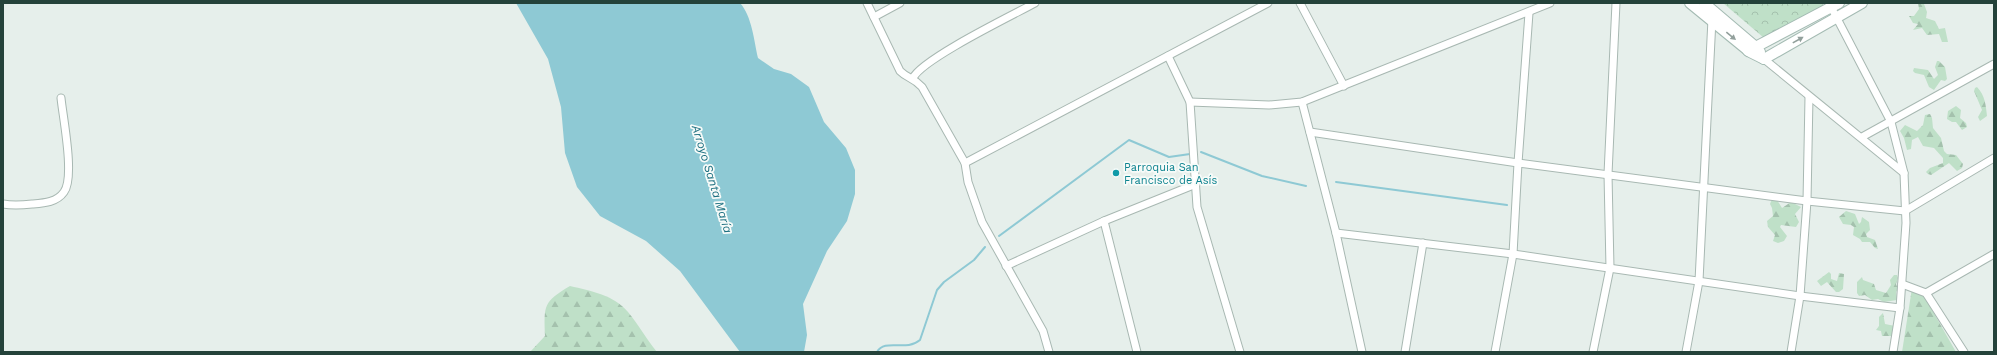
<svg xmlns="http://www.w3.org/2000/svg" width="1997" height="355" font-family="'Work Sans',sans-serif">
  <style>
    .forest { fill: url(#forest-firs) }
    .park { fill: url(#park-crowns) }
    .water { fill: #8ec9d4 }
    .lines { fill: none; stroke-linecap: round; stroke-linejoin: round }
    .stream { stroke: #8ec9d4; stroke-width: 2 }
    .street-casing { stroke: #a8b8b2; stroke-width: 9 }
    .secondary-casing { stroke: #a4bbb3; stroke-width: 12 }
    .street { stroke: #fff; stroke-width: 7 }
    .secondary { stroke: #fff; stroke-width: 10 }
    .oneway { fill: #92a09c }
    .culture-dot { fill: #0f9aa8; stroke: #f7fbf9; stroke-width: 1.5 }
    .labels { text-anchor: middle; stroke-width: 3.5; stroke-linejoin: round; paint-order: stroke }
    .culture-label { font-size: 11px; fill: #0d838f; stroke: #f7fbf9; text-anchor: start }
    .water-label { font-size: 12px; font-style: italic; fill: #1c6f80; stroke: #f7fbf9 }
  </style>
  <defs>
    <pattern id="forest-firs" width="22" height="20" patternUnits="userSpaceOnUse"><rect width="22" height="20" fill="#bfe0c8"/><path d="M5 1l3.5 6h-7zM16 11l3.5 6h-7z" fill="#a4c1ad"/></pattern>
    <pattern id="park-crowns" width="20" height="18" patternUnits="userSpaceOnUse"><rect width="20" height="18" fill="#bfe0c8"/><path d="M2 6a3 3 0 1 1 6 0M12 15a3 3 0 1 1 6 0" fill="none" stroke="#a4c1ad"/></pattern>
  </defs>
  <rect width="100%" height="100%" fill="#e6efeb"/>
  <g class="forest">
    <polygon points="1918,3 1924,4 1927,12 1926,18 1935,21 1939,29 1945,28 1948,42 1942,42 1939,34 1927,35 1922,28 1913,30 1918,24 1913,23 1909,16 1914,16 1919,9"/>
    <polygon points="1937,61 1939,61 1945,67 1947,79 1945,81 1941,80 1934,90 1929,87 1924,75 1915,73 1913,71 1914,68 1928,70 1934,79 1938,75 1935,67"/>
    <path d="M1977,87C1985,95 1986,106 1987,116L1980,121L1978,117L1982,110L1974,91L1975,88Z"/>
    <polygon points="1956,106 1961,110 1960,118 1966,123 1967,127 1962,130 1956,122 1952,122 1947,119 1948,111"/>
    <polygon points="1930,114 1932,118 1933,128 1941,138 1944,151 1947,154 1956,155 1963,164 1962,168 1957,171 1949,163 1931,175 1928,174 1926,172 1930,168 1943,163 1943,158 1934,148 1923,146 1918,137 1912,140 1911,149 1907,150 1904,138 1900,131 1905,125 1917,131 1923,125 1925,115"/>
    <polygon points="1772,199 1777,200 1782,208 1791,202 1801,207 1795,214 1799,222 1796,227 1781,225 1780,227 1787,236 1784,241 1778,243 1773,241 1775,235 1768,227 1767,221 1773,216 1772,208 1770,204"/>
    <polygon points="1846,211 1855,214 1859,224 1861,222 1862,217 1869,222 1870,230 1866,234 1867,237 1875,240 1878,249 1875,248 1870,242 1862,242 1860,239 1853,235 1854,227 1851,225 1843,224 1839,217"/>
    <polygon points="1829,272 1831,274 1831,279 1837,281 1839,273 1844,274 1843,289 1839,292 1836,292 1827,282 1821,286 1817,281"/>
    <polygon points="1894,275 1897,275 1898,278 1896,284 1898,289 1896,292 1897,300 1884,302 1878,299 1872,300 1865,295 1859,296 1857,293 1857,282 1862,277 1863,280 1874,284 1876,290 1886,293 1891,285 1890,280"/>
    <polygon points="1916,285 1919,287 1956,352 1902,352 1912,288"/>
    <path d="M570,286C591,291 614,295 628,312C639,325 646,339 657,352H530L545,336C544,305 543,302 570,286Z"/>
    <polygon points="1883,313 1885,324 1895,326 1893,336 1882,336 1881,331 1876,330 1879,326 1879,317"/>
  </g>
  <polygon class="park" points="1723,3 1822,3 1824,7 1764,38"/>
  <path class="water" d="M516,3H740C752,16 754,41 758,58L774,69L791,74L809,87L824,122L846,148L855,170V194L847,221L827,251L803,304L807,335L804,352H740L680,271L646,241L600,216L577,187L565,153L561,107L548,59Z"/>
  <g class="lines">
    <g class="stream">
      <polyline points="1201,152 1262,176 1306,186"/>
      <polyline points="1336,182 1507,205"/>
      <polyline points="999,236 1129,140 1169,157 1190,154"/>
      <path d="M877,352C885,338 906,352 920,340L937,290L944,282L974,260L985,247"/>
    </g>
    <g class="street-casing">
      <g id="street">
        <path d="M867,3L900,71C908,79 913,77 922,87L965,163L968,182L982,222L1043,331L1049,352"/>
        <polyline points="1300,3 1344,86"/>
        <polyline points="1829,3 1891,122 1904,173 1906,223 1900,308 1893,352"/>
        <polyline points="874,17 900,3"/>
        <polyline points="1168,56 1190,102 1197,207 1240,352"/>
        <polyline points="1764,59 1904,173"/>
        <path d="M913,78C922,59 1013,15 1035,3"/>
        <polyline points="1190,102 1269,105 1302,102 1550,3"/>
        <polyline points="1302,102 1336,233 1362,352"/>
        <polyline points="1310,132 1518,163 1807,201 1905,211 1994,158"/>
        <polyline points="1862,137 1994,64"/>
        <polyline points="965,163 1268,3"/>
        <path d="M3,204C14,206 23,205 33,204C45,203 57,202 64,192C75,177 63,118 61,98"/>
        <polyline points="1104,221 1137,352"/>
        <polyline points="1336,233 1513,254 1800,296 1900,308"/>
        <polyline points="1006,266 1104,221 1196,184"/>
        <polyline points="1902,284 1926,293 1964,352"/>
        <polyline points="1926,293 1994,254"/>
        <polyline points="1405,352 1423,243"/>
        <polyline points="1495,352 1513,254 1518,163 1529,13"/>
        <polyline points="1593,352 1610,268 1608,174 1616,3"/>
        <polyline points="1686,352 1699,281 1712,19"/>
        <polyline points="1791,352 1800,296 1807,201 1809,97"/>
      </g>
    </g>
    <g class="secondary-casing">
      <g id="secondary">
        <polyline points="1690,3 1750,52 1764,59"/>
        <polyline points="1704,3 1757,48 1760,52"/>
        <polyline points="1748,51 1839,3"/>
        <polyline points="1764,59 1862,3"/>
      </g>
    </g>
    <use href="#street" class="street"/>
    <use href="#secondary" class="secondary"/>
  </g>
  <defs><path id="oneway-solid" d="M-6-.8H1V-3.2L6.5 0L1 3.2V.8H-6Z"/></defs>
  <g class="oneway">
    <use href="#oneway-solid" transform="translate(1731 36) rotate(39)"/>
    <use href="#oneway-solid" transform="translate(1798 40) rotate(-29)"/>
  </g>
  <circle class="culture-dot" cx="1116" cy="173" r="4"/>
  <g class="labels">
    <g class="culture-label">
      <text x="1124" y="171">Parroquia San<tspan x="1124" dy="13">Francisco de Asís</tspan></text>
    </g>
    <g class="water-label">
      <text transform="translate(712 179) rotate(73)" y="4">Arroyo Santa María</text>
    </g>
  </g>
  <rect width="1997" height="355" fill="none" stroke="#24423a" stroke-width="8"/>
</svg>
